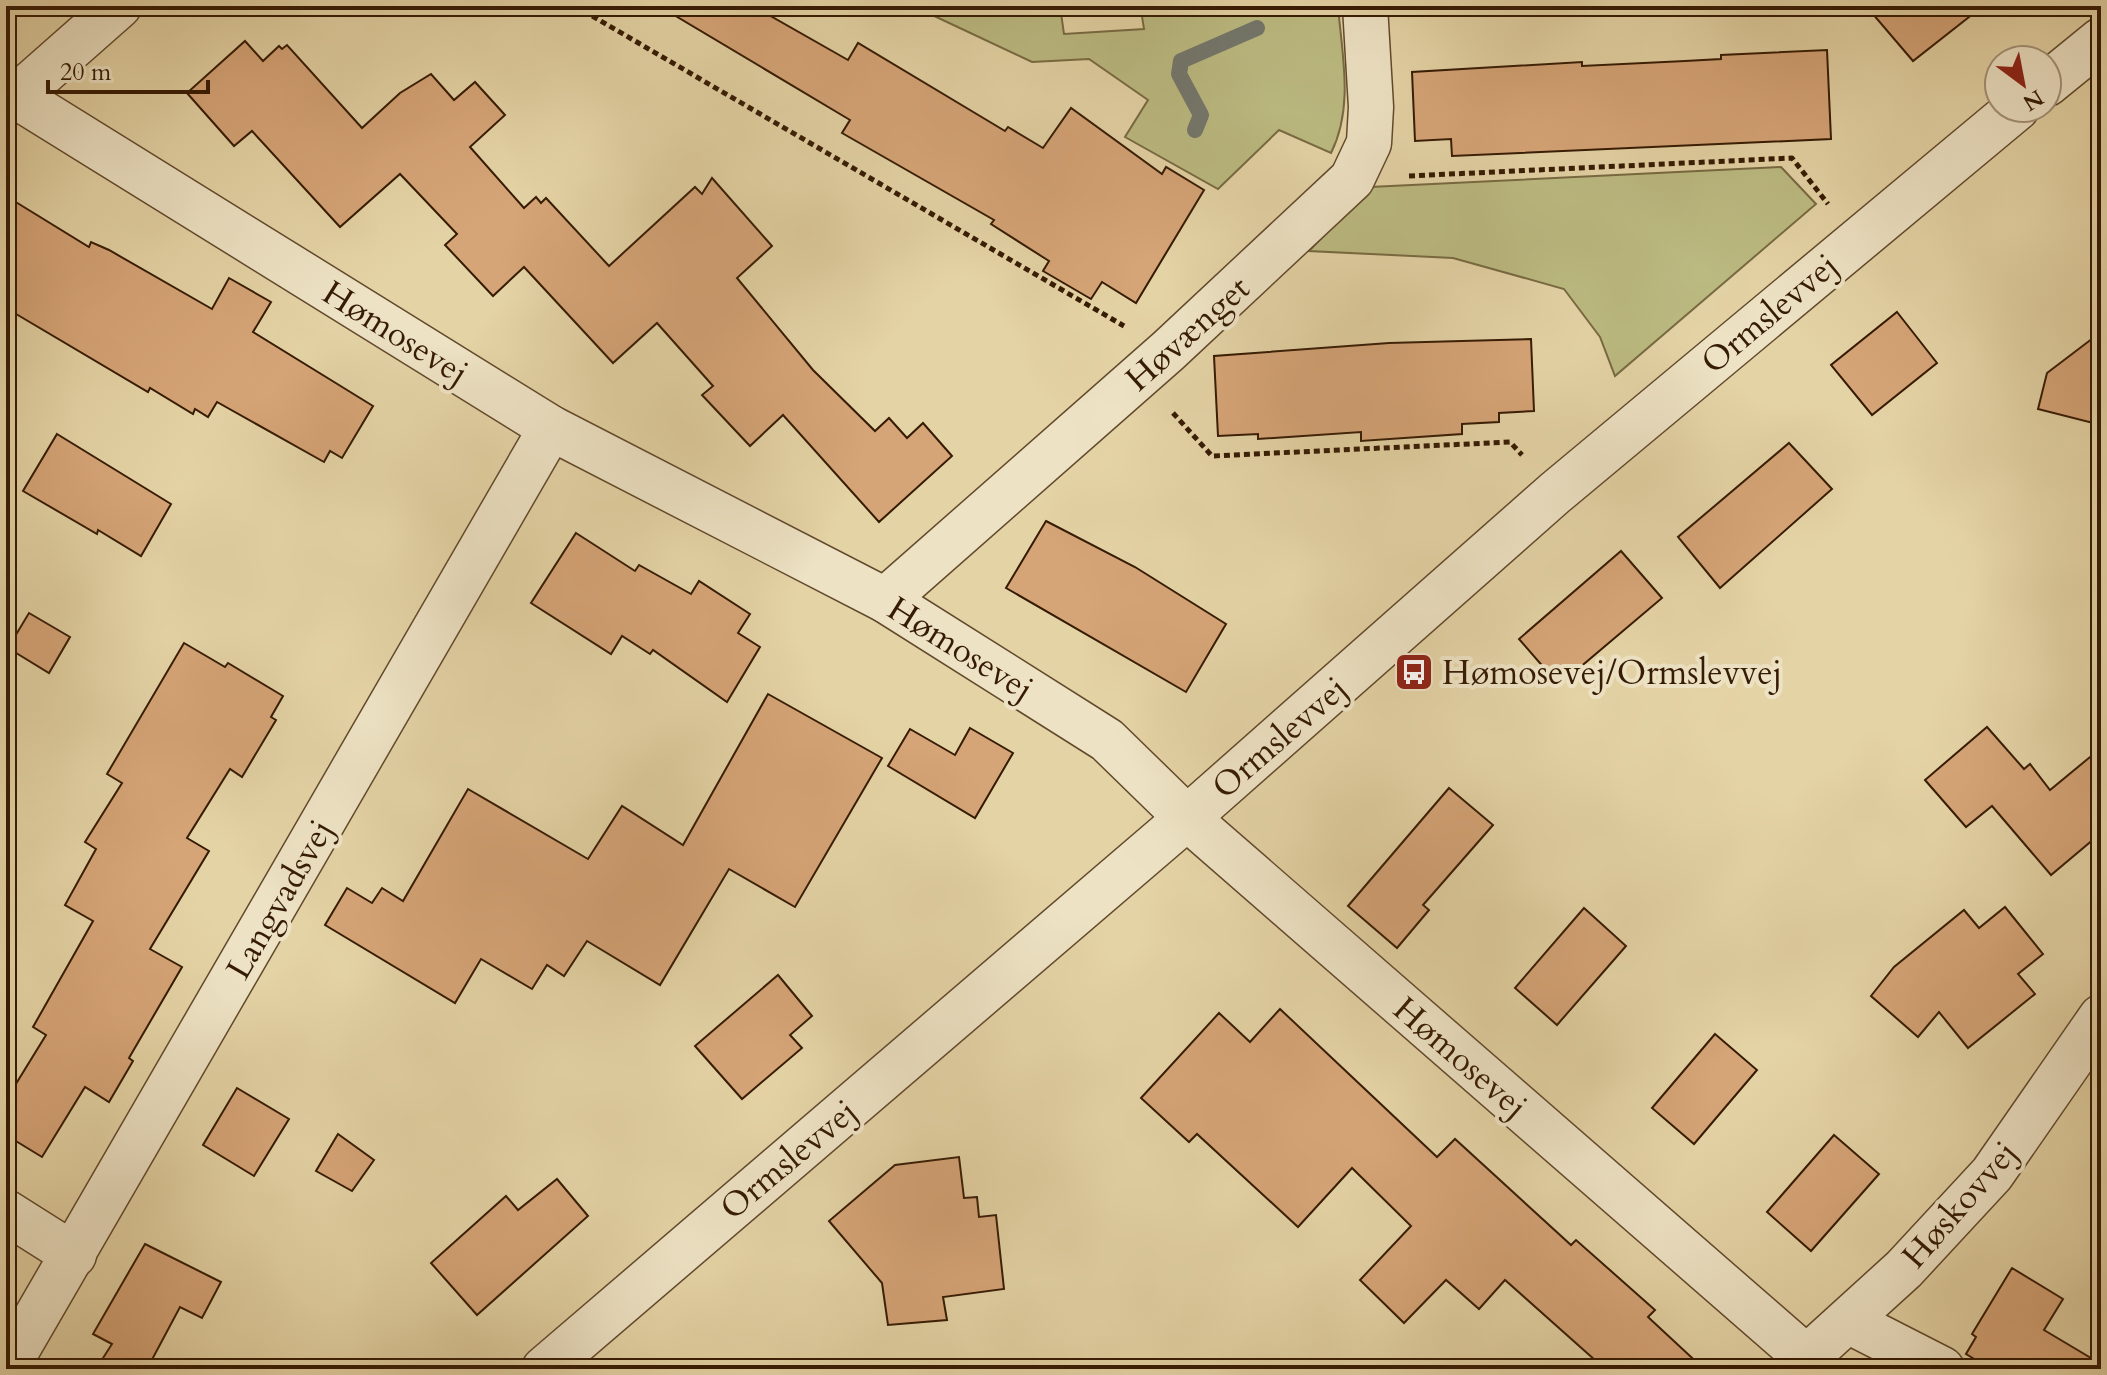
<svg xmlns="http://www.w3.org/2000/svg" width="2107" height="1375" font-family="Cardo,serif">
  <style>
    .green { fill: #bbba81; stroke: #786a42; stroke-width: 2 }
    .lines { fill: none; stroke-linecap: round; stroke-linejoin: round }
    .stream { stroke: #73776d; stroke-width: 16 }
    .building { fill: #d5a477; stroke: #361b04; stroke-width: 2 }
    .minor-casing { stroke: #62492c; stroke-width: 47 }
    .path { stroke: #361b04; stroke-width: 5; stroke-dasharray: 6 4; stroke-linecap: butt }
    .minor { stroke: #ede2c4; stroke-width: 44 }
    .labels { text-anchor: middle; stroke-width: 8; stroke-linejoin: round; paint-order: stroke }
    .street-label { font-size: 34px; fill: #361b04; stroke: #ede2c4 }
    .poi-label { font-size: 34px; fill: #361b04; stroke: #ede2c4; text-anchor: start }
  </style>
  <rect width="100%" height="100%" fill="#e4d3a5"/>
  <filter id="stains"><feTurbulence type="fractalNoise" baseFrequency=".0025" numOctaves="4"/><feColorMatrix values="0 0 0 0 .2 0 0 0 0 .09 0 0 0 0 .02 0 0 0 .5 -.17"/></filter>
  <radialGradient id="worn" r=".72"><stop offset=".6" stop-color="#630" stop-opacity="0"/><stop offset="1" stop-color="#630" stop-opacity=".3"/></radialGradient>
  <g class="green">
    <path d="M913,6H1060L1064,34L1144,29L1141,10L1194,6H1338C1342,55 1354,107 1331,153L1279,130L1218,189L1125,137L1148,100L1089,59L1032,62Z"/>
    <polygon points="1781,167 1816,204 1615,376 1600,337 1564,289 1453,258 1309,251 1370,187"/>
  </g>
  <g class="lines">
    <polyline class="stream" points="1195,130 1201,115 1179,74 1181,61 1257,28"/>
  </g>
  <g class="building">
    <polygon points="659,6 753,6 848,60 858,43 1005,131 1008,127 1043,148 1071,108 1162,174 1166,167 1204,190 1136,303 1102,282 1091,299 1043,271 1049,261 991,224 994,220 842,133 850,120"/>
    <polygon points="1866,6 1983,6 1913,61"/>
    <polygon points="245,41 263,61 279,46 282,49 287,45 362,128 400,93 431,74 454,100 475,82 505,115 470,147 524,208 536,197 541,203 546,198 609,266 695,187 702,194 712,178 772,246 737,278 813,370 875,431 889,418 907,438 923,423 952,456 879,522 783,415 750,446 702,395 713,386 657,323 613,363 524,267 493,296 445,245 457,234 400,174 340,227 252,131 234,146 187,93"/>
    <polygon points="1827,50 1831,139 1452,156 1451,139 1415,141 1412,72 1582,62 1582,66 1685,61 1721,59 1721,55"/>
    <polygon points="6,196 89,247 91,242 109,250 212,309 229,278 271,302 253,332 373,406 342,458 330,451 324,462 217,402 208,417 195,409 193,414 150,388 148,392 6,308"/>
    <polygon points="1897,312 1937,363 1872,415 1831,365"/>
    <polygon points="2101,332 2101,425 2038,409 2047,373"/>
    <polygon points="1531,339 1534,411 1499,413 1499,422 1462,424 1462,434 1361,441 1361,432 1258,439 1258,434 1218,436 1214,356 1389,343"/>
    <polygon points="57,434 171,504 141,556 98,530 97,534 23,491"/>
    <polygon points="1789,443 1832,489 1720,588 1678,537"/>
    <polygon points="1046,521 1135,567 1226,624 1186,692 1006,588"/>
    <polygon points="576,533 635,571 639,565 691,594 699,581 750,614 738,633 760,647 727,702 653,650 650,654 622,636 611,654 531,603"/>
    <polygon points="1621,551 1662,598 1559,685 1519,639"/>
    <polygon points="29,613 70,637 49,673 8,648"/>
    <polygon points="184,643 225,667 228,663 283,696 271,717 276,720 242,777 230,769 187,838 209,851 150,949 182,967 129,1058 133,1061 109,1102 85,1087 42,1157 6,1135 6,1100 46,1035 33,1027 93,921 65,905 96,849 85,842 122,783 107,774"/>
    <polygon points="768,694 882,758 795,907 729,869 660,985 587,941 564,976 547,965 532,989 481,959 455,1003 325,925 347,888 372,903 382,888 403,901 468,789 588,859 622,806 683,845"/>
    <polygon points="1987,727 2024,769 2030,764 2050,790 2101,748 2101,833 2051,875 1992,806 1966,827 1925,780"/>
    <polygon points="970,728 1013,753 975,818 888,766 910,729 955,755"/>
    <polygon points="1449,788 1493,825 1423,905 1429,910 1397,948 1348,906"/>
    <polygon points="2005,907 2043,954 2018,974 2035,994 1968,1048 1939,1012 1918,1037 1871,996 1894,967 1964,910 1979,928"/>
    <polygon points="1584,908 1626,946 1557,1025 1515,988"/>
    <polygon points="778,975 812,1016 790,1035 802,1048 742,1099 695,1046"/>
    <polygon points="1280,1009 1437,1157 1455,1139 1571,1245 1576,1240 1655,1310 1648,1317 1704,1369 1605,1369 1505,1280 1479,1309 1446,1280 1404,1323 1360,1280 1411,1226 1352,1168 1298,1227 1197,1134 1189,1142 1141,1098 1219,1013 1250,1042"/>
    <polygon points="1715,1034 1757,1070 1694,1144 1652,1108"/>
    <polygon points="237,1088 289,1119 254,1176 203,1145"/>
    <polygon points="338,1134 374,1160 352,1191 316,1171"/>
    <polygon points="1834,1135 1879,1174 1811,1251 1767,1212"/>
    <polygon points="959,1157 964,1198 977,1197 979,1217 996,1215 1004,1289 943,1297 947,1320 888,1325 882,1283 829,1221 895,1165"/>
    <polygon points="557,1179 588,1216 477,1315 431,1263 506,1196 518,1210"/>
    <polygon points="145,1244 221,1282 202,1318 180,1307 147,1369 96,1369 112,1344 93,1334"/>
    <polygon points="2012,1268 2063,1299 2044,1330 2101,1364 2101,1369 1991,1369 1966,1354 1976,1337 1972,1334"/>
  </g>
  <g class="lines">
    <g class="minor-casing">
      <g id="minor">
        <polyline points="2047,84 2101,40"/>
        <polyline points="6,90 551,428 885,600 1107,740 1187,818 1807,1358"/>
        <polyline points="17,96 119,6"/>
        <polyline points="885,600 1168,351 1352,179 1369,143 1371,107 1365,6"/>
        <polyline points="6,1212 74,1255"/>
        <polyline points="1848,1321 1942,1369"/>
        <polyline points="6,1369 551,428"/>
        <polyline points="544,1369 1187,818 1555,493 2017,108"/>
        <polyline points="1794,1369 1904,1269 1992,1174 2101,1017"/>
      </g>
    </g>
    <g class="path">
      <polyline points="575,6 1124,326"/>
      <polyline points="1409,176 1792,158 1828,204"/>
      <polyline points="1173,413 1212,456 1510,442 1522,455"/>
    </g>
    <use href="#minor" class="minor"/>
  </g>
  <defs>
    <g id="bus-square" transform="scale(2)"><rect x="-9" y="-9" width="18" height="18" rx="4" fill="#8f2418" stroke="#ede2c4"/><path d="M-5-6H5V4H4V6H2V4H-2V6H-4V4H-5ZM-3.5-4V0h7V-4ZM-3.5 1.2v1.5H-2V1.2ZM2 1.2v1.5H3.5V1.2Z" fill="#fff"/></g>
  </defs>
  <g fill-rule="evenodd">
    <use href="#bus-square" x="1414" y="672"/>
  </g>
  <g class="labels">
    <g class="street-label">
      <text transform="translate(1769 313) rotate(-40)" y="12">Ormslevvej</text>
      <text transform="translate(396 332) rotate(32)" y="12">Hømosevej</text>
      <text transform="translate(1187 333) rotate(-42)" y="12">Høvænget</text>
      <text transform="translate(961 648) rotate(32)" y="12">Hømosevej</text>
      <text transform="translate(1279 737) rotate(-41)" y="12">Ormslevvej</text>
      <text transform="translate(279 899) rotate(-60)" y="12">Langvadsvej</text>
      <text transform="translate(1461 1057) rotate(41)" y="12">Hømosevej</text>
      <text transform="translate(788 1159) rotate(-40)" y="12">Ormslevvej</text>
      <text transform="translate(1959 1204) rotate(-49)" y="12">Høskovvej</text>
    </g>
    <g class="poi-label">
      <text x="1442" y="684">Hømosevej/Ormslevvej</text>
    </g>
  </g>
  <rect width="2107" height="1375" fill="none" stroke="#e4d3a5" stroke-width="32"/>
  <rect x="8" y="8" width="2091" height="1359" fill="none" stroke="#361b04" stroke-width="4"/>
  <rect x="16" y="16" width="2075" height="1343" fill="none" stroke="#361b04" stroke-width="2"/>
  <g transform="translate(2023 84) rotate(148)"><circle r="38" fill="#ede2c4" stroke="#a49277" stroke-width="2"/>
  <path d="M0-6L14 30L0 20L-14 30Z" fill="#8f2418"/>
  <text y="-12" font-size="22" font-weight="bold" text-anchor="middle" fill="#361b04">N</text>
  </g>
  <path d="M48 80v12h160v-12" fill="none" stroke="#361b04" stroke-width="4"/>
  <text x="60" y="80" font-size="24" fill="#361b04" stroke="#ede2c4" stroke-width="6" paint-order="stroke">20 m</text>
  <rect width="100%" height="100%" filter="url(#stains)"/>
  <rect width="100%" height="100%" fill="url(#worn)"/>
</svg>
